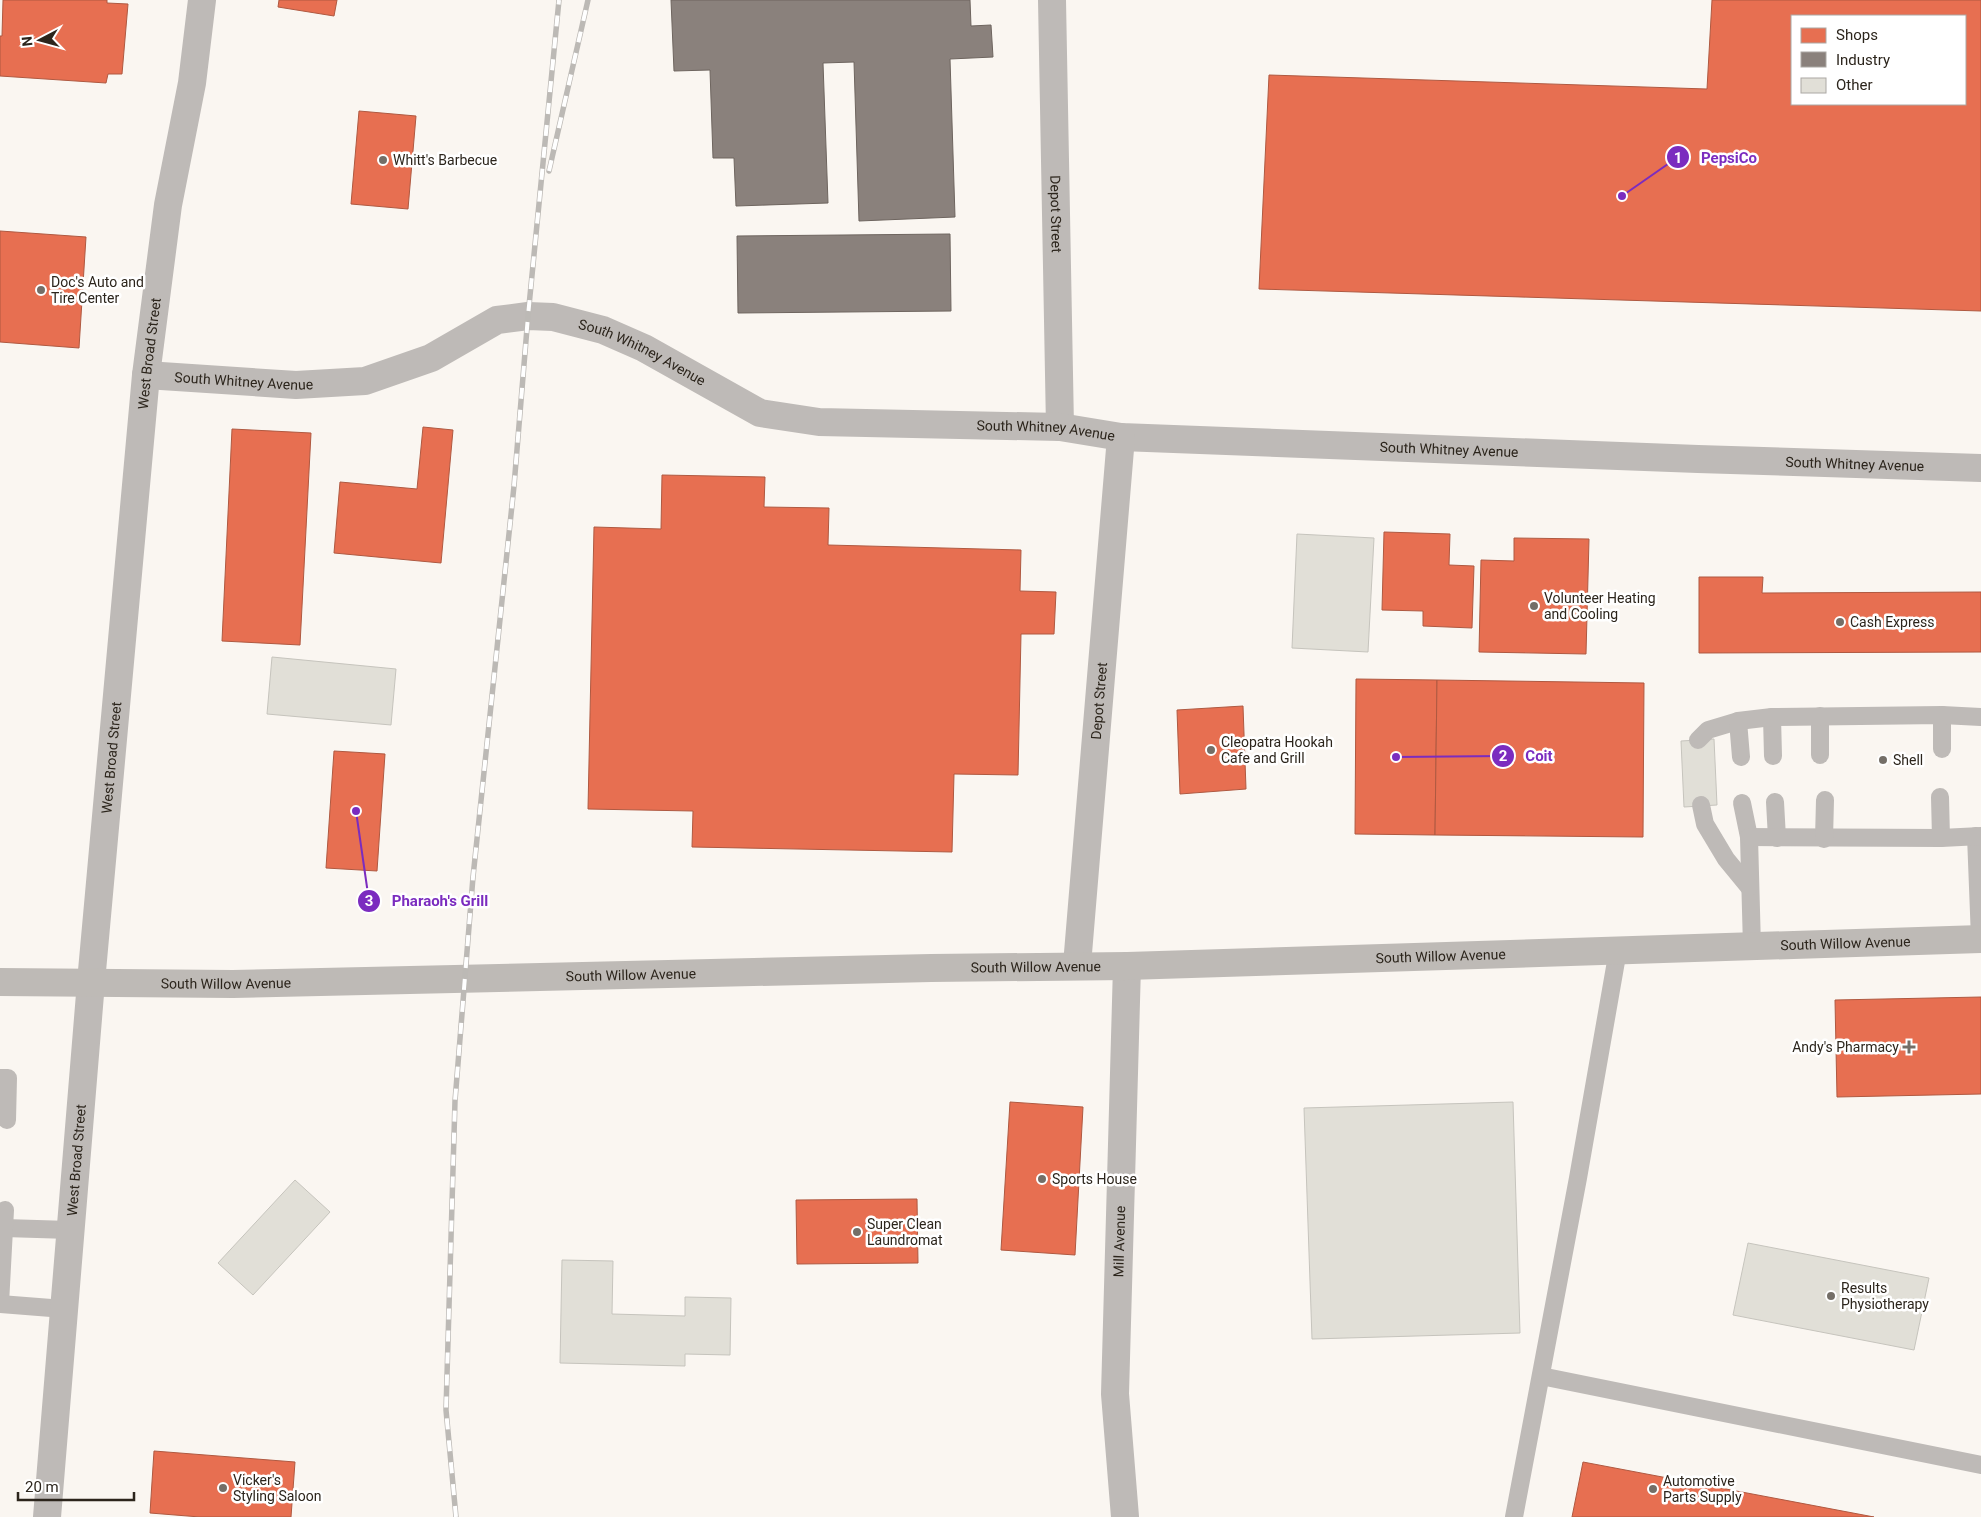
<svg xmlns="http://www.w3.org/2000/svg" width="1981" height="1517" font-family="Roboto,sans-serif">
  <style>
    .shops { fill: #e76f51; stroke: #af5941; fill-rule: evenodd }
    .industry { fill: #8a817c; stroke: #6e655f }
    .building { fill: #e1dfd7; stroke: #c6c4bd }
    .lines { fill: none; stroke-linecap: round; stroke-linejoin: round }
    .service { stroke: #bebab7; stroke-width: 18 }
    .minor { stroke: #bebab7; stroke-width: 28 }
    .tertiary { stroke: #bebab7; stroke-width: 28 }
    .secondary { stroke: #bebab6; stroke-width: 28 }
    .rail-casing { stroke: #bcb9b5; stroke-width: 5.5 }
    .rail { stroke: #fff; stroke-width: 4; stroke-dasharray: 11; stroke-linecap: butt }
    .poi-dot { fill: #746e67; stroke: #fff; stroke-width: 2 }
    .labels { text-anchor: middle; stroke-width: 5; stroke-linejoin: round; paint-order: stroke }
    .poi-label { font-size: 14px; fill: #2c251c; stroke: #fff; text-anchor: start }
    .street-label { font-size: 14px; fill: #2c251c; stroke: #fff }
    .leader { fill: none; stroke: #7b2cbf; stroke-width: 2 }
    .callout-dot { fill: #7b2cbf; stroke: #fff; stroke-width: 2 }
    .mark-label { font-size: 15px; text-anchor: middle; font-weight: bold; fill: #fff }
    .callout-label { font-size: 15px; text-anchor: middle; font-weight: bold; fill: #7b2cbf; stroke: #fff; stroke-width: 5; stroke-linejoin: round; paint-order: stroke }
  </style>
  <rect width="100%" height="100%" fill="#faf6f1"/>
  <g class="shops">
    <polygon points="3,0 107,0 107,3 128,4 122,74 108,74 106,83 0,76 0,36 2,36"/>
    <polygon points="279,0 337,0 334,16 278,7"/>
    <path d="M1712,0H1981V311L1259,289L1269,75L1707,89ZM1792,16H1965V104H1792Z"/>
    <polygon points="359,111 416,116 408,209 351,204"/>
    <polygon points="0,231 86,237 79,348 0,342"/>
    <polygon points="423,427 453,430 441,563 334,553 340,482 417,489"/>
    <polygon points="232,429 311,433 300,645 222,641"/>
    <polygon points="662,475 765,477 764,507 829,508 828,545 1021,550 1020,591 1056,592 1054,634 1021,634 1018,775 954,774 952,852 692,847 693,811 588,809 594,527 661,529"/>
    <polygon points="1384,532 1450,534 1449,565 1474,566 1472,628 1423,626 1423,611 1382,610"/>
    <polygon points="1514,538 1589,539 1586,654 1479,652 1481,560 1514,561"/>
    <polygon points="1699,577 1763,577 1762,593 1981,592 1981,652 1699,653"/>
    <polygon points="1356,679 1437,680 1435,835 1355,834"/>
    <polygon points="1437,680 1644,683 1643,837 1435,835"/>
    <polygon points="1243,706 1246,789 1180,794 1177,710"/>
    <polygon points="334,751 385,754 377,871 326,868"/>
    <polygon points="1981,997 1981,1094 1837,1097 1835,1000"/>
    <polygon points="1010,1102 1083,1107 1075,1255 1001,1250"/>
    <polygon points="917,1199 918,1263 797,1264 796,1200"/>
    <polygon points="154,1451 295,1462 291,1517 200,1517 150,1513"/>
    <polygon points="1583,1462 1874,1517 1572,1517"/>
  </g>
  <g class="industry">
    <polygon points="671,0 970,0 971,26 991,25 993,57 950,59 955,217 859,221 854,62 823,63 828,203 736,206 734,158 713,158 710,70 674,71"/>
    <polygon points="950,234 951,311 738,313 737,236"/>
  </g>
  <g class="building">
    <polygon points="1297,534 1374,538 1368,652 1292,648"/>
    <polygon points="272,657 396,669 391,725 267,714"/>
    <polygon points="1714,739 1717,805 1684,807 1681,741"/>
    <polygon points="1513,1102 1520,1333 1312,1339 1304,1108"/>
    <polygon points="295,1180 330,1212 253,1295 218,1263"/>
    <polygon points="1748,1243 1929,1278 1914,1350 1733,1315"/>
    <polygon points="562,1260 613,1261 612,1314 685,1316 685,1297 731,1298 730,1355 685,1354 685,1366 560,1363"/>
  </g>
  <g class="lines">
    <g class="service">
      <polyline points="1942,715 1942,749"/>
      <polyline points="1820,716 1820,755"/>
      <polyline points="1772,717 1773,756"/>
      <polyline points="1698,740 1708,730 1738,721"/>
      <polyline points="1741,757 1738,721 1772,717 1942,715 1981,717"/>
      <polyline points="1940,797 1941,838"/>
      <polyline points="1775,802 1777,838"/>
      <polyline points="1742,803 1749,837 1752,947"/>
      <polyline points="1701,805 1705,824 1726,859 1749,887"/>
      <polyline points="1976,836 1980,939"/>
      <polyline points="1749,837 1941,838 1981,836"/>
      <polyline points="1824,839 1825,800"/>
      <polyline points="0,1078 8,1078 7,1120"/>
      <polyline points="4,1228 70,1230"/>
      <polyline points="0,1304 5,1210"/>
      <polyline points="0,1304 64,1309"/>
      <polyline points="1541,1376 1981,1465"/>
      <polyline points="1514,1517 1578,1178 1618,950"/>
    </g>
    <g class="minor">
      <path id="s1" d="M1052,0L1060,427"/>
      <path id="s2" d="M146,375L296,385L365,381L431,358L497,320L528,316L553,317L603,330L644,348L760,413L819,422L1060,427L1121,437L1698,459L1981,468"/>
      <path id="s3" d="M1077,965L1121,437"/>
      <path id="s4" d="M1125,1517L1115,1394L1127,966"/>
    </g>
    <path class="tertiary" id="s5" d="M47,1517L91,982L146,375L168,205L192,83L202,0"/>
    <path class="secondary" id="s6" d="M0,982L233,984L931,968L1127,966L1981,939"/>
    <g class="rail-casing">
      <g id="rail">
        <polyline points="549,171 588,0"/>
        <polyline points="456,1517 446,1410 455,1101 473,877 514,486 528,316 559,0"/>
      </g>
    </g>
    <use href="#rail" class="rail"/>
  </g>
  <g class="poi-dot">
    <circle cx="383" cy="160" r="5"/>
    <circle cx="41" cy="290" r="5"/>
    <circle cx="1534" cy="606" r="5"/>
    <circle cx="1840" cy="622" r="5"/>
    <circle cx="1211" cy="750" r="5"/>
    <circle cx="1883" cy="760" r="5"/>
    <path d="M1906.5 1039.5h5v5h5v5h-5v5h-5v-5h-5v-5h5z"/>
    <circle cx="1042" cy="1179" r="5"/>
    <circle cx="857" cy="1232" r="5"/>
    <circle cx="1831" cy="1296" r="5"/>
    <circle cx="223" cy="1488" r="5"/>
    <circle cx="1653" cy="1489" r="5"/>
  </g>
  <g class="labels">
    <g class="poi-label">
      <text x="393" y="165">Whitt's Barbecue</text>
      <text x="51" y="287">Doc's Auto and<tspan x="51" dy="16">Tire Center</tspan></text>
      <text x="1544" y="603">Volunteer Heating<tspan x="1544" dy="16">and Cooling</tspan></text>
      <text x="1850" y="627">Cash Express</text>
      <text x="1221" y="747">Cleopatra Hookah<tspan x="1221" dy="16">Cafe and Grill</tspan></text>
      <text x="1893" y="765">Shell</text>
      <text x="1899" y="1052" text-anchor="end">Andy's Pharmacy</text>
      <text x="1052" y="1184">Sports House</text>
      <text x="867" y="1229">Super Clean<tspan x="867" dy="16">Laundromat</tspan></text>
      <text x="1841" y="1293">Results<tspan x="1841" dy="16">Physiotherapy</tspan></text>
      <text x="233" y="1485">Vicker's<tspan x="233" dy="16">Styling Saloon</tspan></text>
      <text x="1663" y="1486">Automotive<tspan x="1663" dy="16">Parts Supply</tspan></text>
    </g>
    <g class="street-label">
      <text dy="5" stroke="none"><textPath href="#s1" startOffset="214">Depot Street</textPath></text>
      <text dy="5" stroke="none"><textPath href="#s2" startOffset="518">South Whitney Avenue</textPath></text>
      <text dy="5" stroke="none"><textPath href="#s5" startOffset="1168">West Broad Street</textPath></text>
      <text dy="5" stroke="none"><textPath href="#s2" startOffset="98">South Whitney Avenue</textPath></text>
      <text dy="5" stroke="none"><textPath href="#s2" startOffset="938">South Whitney Avenue</textPath></text>
      <text dy="5" stroke="none"><textPath href="#s2" startOffset="1342">South Whitney Avenue</textPath></text>
      <text dy="5" stroke="none"><textPath href="#s2" startOffset="1748">South Whitney Avenue</textPath></text>
      <text dy="5" stroke="none"><textPath href="#s3" startOffset="265">Depot Street</textPath></text>
      <text dy="5" stroke="none"><textPath href="#s5" startOffset="762">West Broad Street</textPath></text>
      <text dy="5" stroke="none"><textPath href="#s6" startOffset="1846">South Willow Avenue</textPath></text>
      <text dy="5" stroke="none"><textPath href="#s6" startOffset="1441">South Willow Avenue</textPath></text>
      <text dy="5" stroke="none"><textPath href="#s6" startOffset="1036">South Willow Avenue</textPath></text>
      <text dy="5" stroke="none"><textPath href="#s6" startOffset="631">South Willow Avenue</textPath></text>
      <text dy="5" stroke="none"><textPath href="#s6" startOffset="226">South Willow Avenue</textPath></text>
      <text dy="5" stroke="none"><textPath href="#s5" startOffset="358">West Broad Street</textPath></text>
      <text dy="5" stroke="none"><textPath href="#s4" startOffset="276">Mill Avenue</textPath></text>
    </g>
  </g>
  <path class="leader" d="M1622 196L1678 157M1396 757L1503 756M356 811L369 901"/>
  <g class="callout-dot">
    <circle cx="1622" cy="196" r="5"/>
    <circle cx="1396" cy="757" r="5"/>
    <circle cx="356" cy="811" r="5"/>
    <circle cx="1678" cy="157" r="12"/>
    <circle cx="1503" cy="756" r="12"/>
    <circle cx="369" cy="901" r="12"/>
  </g>
  <g class="mark-label">
    <text x="1678" y="163">1</text>
    <text x="1503" y="761">2</text>
    <text x="369" y="906">3</text>
  </g>
  <g class="callout-label">
    <text x="1729" y="163">PepsiCo</text>
    <text x="1539" y="761">Coit</text>
    <text x="440" y="906">Pharaoh's Grill</text>
  </g>
  <rect x="1791" y="15" width="175" height="90" fill="#ffffff" stroke="#aba8a4"/>
  <rect x="1801" y="28" width="25" height="15" fill="#e76f51" stroke="#aba8a4"/>
  <text x="1836" y="40" font-size="15" fill="#2c251c">Shops</text>
  <rect x="1801" y="52" width="25" height="15" fill="#8a817c" stroke="#aba8a4"/>
  <text x="1836" y="65" font-size="15" fill="#2c251c">Industry</text>
  <rect x="1801" y="78" width="25" height="15" fill="#e1dfd7" stroke="#aba8a4"/>
  <text x="1836" y="90" font-size="15" fill="#2c251c">Other</text>
  <g transform="translate(40 40) rotate(264)" stroke="#ffffff" stroke-width="4" paint-order="stroke">
  <path d="M0-4L9 19L0 12L-9 19Z" fill="#2c251c"/>
  <text y="-8" font-size="14" font-weight="bold" text-anchor="middle" fill="#2c251c">N</text>
  </g>
  <path d="M18 1492v8h116v-8" fill="none" stroke="#2c251c" stroke-width="2.5"/>
  <text x="25" y="1492" font-size="15" fill="#2c251c" stroke="#ffffff" stroke-width="4" paint-order="stroke">20 m</text>
</svg>
